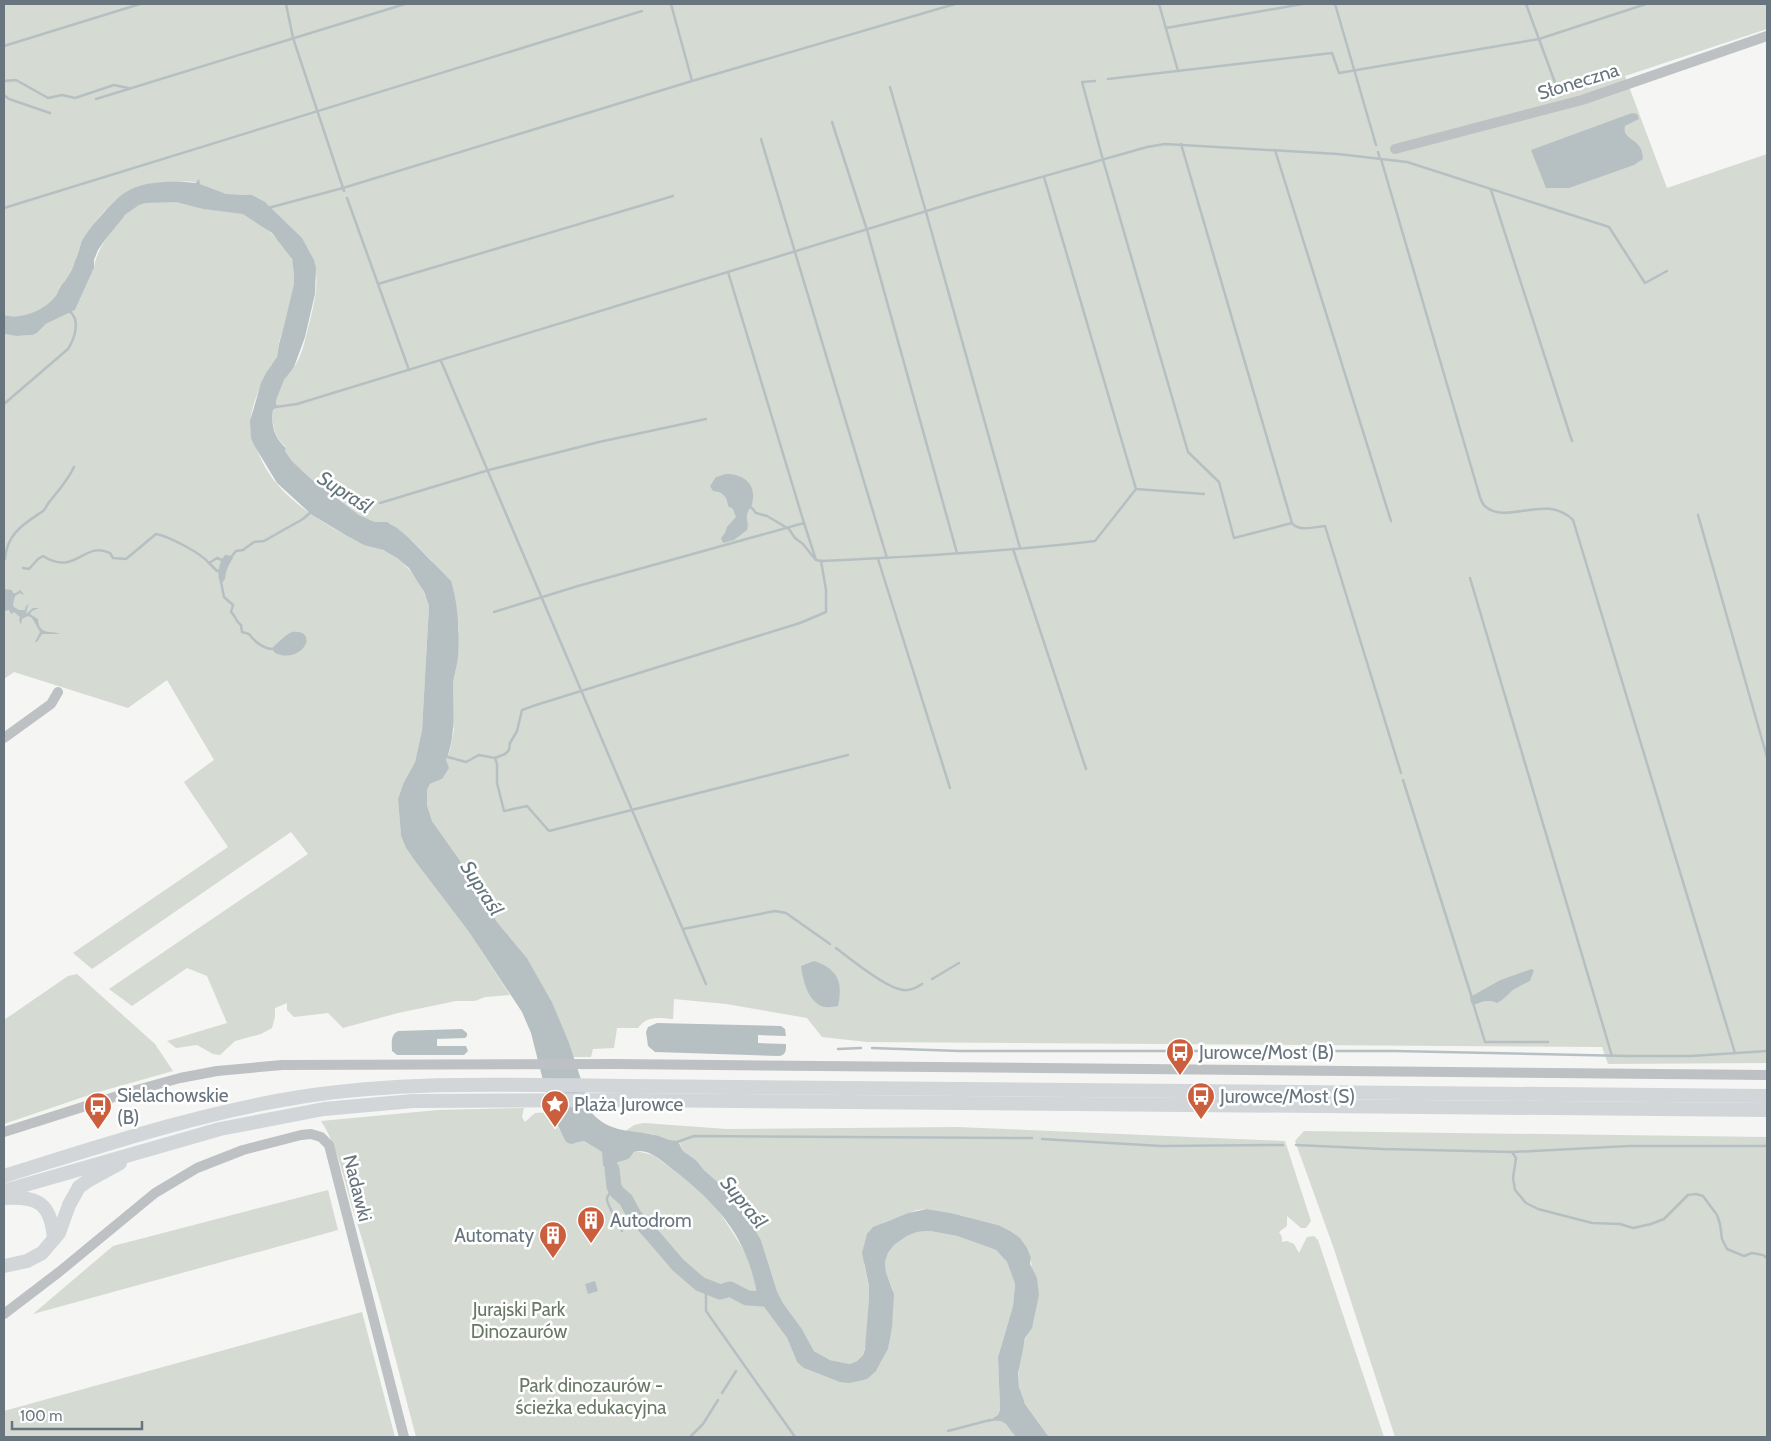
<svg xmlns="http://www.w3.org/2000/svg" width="1771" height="1441" font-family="Cabin,sans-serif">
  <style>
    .green { fill: #d5dad2; fill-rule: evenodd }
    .water { fill: #b6c0c3 }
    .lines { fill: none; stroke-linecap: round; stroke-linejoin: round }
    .stream { stroke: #b6c0c3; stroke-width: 2.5 }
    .river { stroke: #b6c0c3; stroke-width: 15 }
    .minor { stroke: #bdc1c3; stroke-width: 10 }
    .highway { stroke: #d2d6d9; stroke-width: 14 }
    .labels { text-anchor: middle; stroke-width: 5; stroke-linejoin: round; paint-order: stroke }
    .street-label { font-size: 19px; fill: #68757f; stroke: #fff }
    .poi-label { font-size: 19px; fill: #68757f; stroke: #fff; text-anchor: start }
    .park-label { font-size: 19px; fill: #6a7866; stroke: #fff }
    .water-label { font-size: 20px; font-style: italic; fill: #64767c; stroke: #fff }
  </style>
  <rect width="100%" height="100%" fill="#f5f5f3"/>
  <g class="green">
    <path d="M4,4H1767V29L1625,76L1667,188L1767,154V1063L1608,1064L1602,1047L867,1042L822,1037L807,1018L726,1004L674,999L673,1019C659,1018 647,1015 638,1028H617L614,1048L593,1049L591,1057H573L552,1002L527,958L497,922L473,879L432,821L427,805V790L430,784L442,779L446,760L450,750L454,730L452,720L453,685L458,657L459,628L453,589L431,560L408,537L391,524L375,522L359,515L310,478L292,461L285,451L286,447C264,429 273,397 287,375C289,372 292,370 294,367C302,356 305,340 308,328C321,279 323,258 285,222C275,212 264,198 249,195C242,194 234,195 226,194C215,192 205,185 194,182C186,181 180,182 172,182C126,182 106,205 82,241C79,246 78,255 75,262C72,268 69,276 64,282C63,283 60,286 59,287C58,291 58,295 55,298C44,312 21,320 4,315ZM1531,969L1530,981L1513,990L1508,994L1474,1005L1470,997L1500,980Z"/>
    <path d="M154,202C164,202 174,201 184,203C191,205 199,208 206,209C218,211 232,210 244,214C259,220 290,247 293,264C299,289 286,318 279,342C278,347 278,352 277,357C276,362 271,364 269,369C262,382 250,408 251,422C252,440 259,457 268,472C285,499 319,521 347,536C358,543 370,545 382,550C407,560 421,582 429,606L422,730L415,762L403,784L398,799L401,836L406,848L415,861L469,932L510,995L485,997L475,1001H456L398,1013L343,1028L328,1013L294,1017L287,1010V1003L275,1008V1017L272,1028L261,1034L235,1041L220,1055L213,1054L197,1045L176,1048L167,1041L227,1023L207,976L187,968L132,1006L109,989L308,854L291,832L92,969L73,953L228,847L184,782L214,760L167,680L128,708L14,672L4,679V334L16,336L33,335L37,333L46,324L75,310L94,268C95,250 122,212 138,205C143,203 149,202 154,202Z"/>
    <polygon points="77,974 155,1044 173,1071 95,1093 4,1124 4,1020 68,976"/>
    <path d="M524,1108L522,1117L525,1122L535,1113L551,1112C556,1127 562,1136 576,1143L584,1141L602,1152L616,1168L617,1163L636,1151L653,1155L684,1178L712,1202L720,1213L747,1255L761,1303L787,1338L797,1362L876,1371L888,1349L893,1290L886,1272L885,1262L888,1253L894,1245L907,1236L917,1232L930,1231L957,1236L996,1250L1007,1262L1015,1284L1013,1306L998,1357L1000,1410L998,1415L1016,1437H416C396,1361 377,1285 353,1210C344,1180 338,1147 321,1121L438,1110Z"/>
    <path d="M644,1123L727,1129L957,1127L1285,1141L1311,1221L1306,1228H1301L1287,1216V1226L1279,1232L1282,1237V1242L1287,1241L1294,1244L1299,1253L1307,1237L1314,1236L1318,1240L1384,1437H1049C1042,1426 1033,1416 1026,1405C1014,1386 1018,1360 1025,1340C1027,1332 1032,1327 1034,1319L1031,1258L998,1225L951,1213L927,1209L917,1210L882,1223L864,1264L869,1286V1298L867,1340L863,1355L857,1361L850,1364L830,1360L814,1351L802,1329L783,1303L777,1291L761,1240L751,1223L729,1192L704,1170L696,1160L683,1151L680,1143L652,1134L624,1132L634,1125Z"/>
    <polygon points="1304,1131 1767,1137 1767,1437 1395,1437 1334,1249 1295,1141"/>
    <polygon points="328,1190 338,1230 33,1314 113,1246"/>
    <polygon points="362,1312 395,1437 4,1437 4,1411"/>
  </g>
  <g class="water">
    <path d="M1632,113L1637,114L1639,119L1625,126C1621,141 1643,137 1643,159L1634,165L1569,188H1546L1531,150Z"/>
    <path d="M199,179L200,184L226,194L252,195L265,202L302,238L314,260L316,268L315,294L305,337L294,367L284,380L276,400V404L278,406L273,410C271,426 274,437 286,448L285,451L292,461L310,478L359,515L375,522H387L397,528L408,537L451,581C458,603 460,634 458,657C457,668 453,678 453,688C453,713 456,736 446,760L449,768L442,779L430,784L427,790V805L432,821L473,879L497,922L527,958L552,1002L569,1043L592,1113C609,1133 633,1130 655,1135C663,1137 670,1141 678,1141L683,1151L696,1160L704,1170L729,1192L751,1223L761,1240L777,1291L783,1303L802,1329L814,1351L830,1360L850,1364L857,1361L863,1355L865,1349L869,1298V1286L862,1253L867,1234L873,1227L908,1213L927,1209L951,1213L998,1225L1010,1231L1020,1238L1027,1248L1031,1258L1030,1264L1037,1278L1039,1295L1032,1328L1025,1338L1022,1354L1018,1373L1019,1387L1025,1404L1049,1437H1016C1004,1423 1006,1418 987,1422L998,1415L1000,1410L998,1357L1013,1306L1015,1284L1007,1262L996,1250L957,1236L930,1231L917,1232L907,1236L894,1245L888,1253L885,1262L886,1272L894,1294L892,1327L888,1349L876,1371L867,1379L859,1381L849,1383L840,1382L804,1368L797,1362L787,1338L761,1303L756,1299C758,1290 754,1281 752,1273C740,1228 708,1196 672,1169C663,1162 652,1151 639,1151C631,1151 633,1156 628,1159C624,1161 621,1160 617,1163L615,1178L617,1188L615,1190H612L609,1173L603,1165L602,1152L584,1141L571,1144L566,1142L551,1112L531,1033L522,1012L469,932L415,861L406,848L401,836L398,799L403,784L415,762L422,730L429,606L424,592L409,568L397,558L383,550L364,545L347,536L312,515L277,483L254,445L251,438L250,421L261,383L266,373L277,357L279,344L286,318L294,284V273L292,259L272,233L243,214L203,209L176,202L146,203L139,205L126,214L105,240L98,250L94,260V268L75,310L46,324L37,333L33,335L16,336L4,334V315C20,320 44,311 55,297C58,294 58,290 60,287C61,285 63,283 65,281C69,275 73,268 75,261C78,255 79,249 81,243C85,232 115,198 126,192C145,180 175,181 196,183Z"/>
    <path d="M726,474C744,474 757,484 752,504C751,508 747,511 747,515C746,520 749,523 747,530L734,540L723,543L721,538L725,533L727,527L736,517L733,509L728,506C727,496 723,492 713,491L710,486L716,477Z"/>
    <path d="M225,555L232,556L233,558C228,566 226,570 225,579L221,584C216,577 219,561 225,555Z"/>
    <path d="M4,588V589L12,590L13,593H16L20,590L25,595L20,593L15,596L13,604L14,607L19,610H25L26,606L30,603L28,605L26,614L33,608H39L32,611L30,614L38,619C39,636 51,630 60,634H42L37,642H35L40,632L32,618L28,616L22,619L21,625L19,620L20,617L14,612L11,614L9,610L4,611Z"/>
    <path d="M292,632C318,629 306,660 281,655C276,654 274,653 272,648C278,643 285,635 292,632Z"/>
    <path d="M814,961C838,969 843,982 838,1006C832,1007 826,1008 821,1006C807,999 803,980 801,966Z"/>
    <path d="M1531,969L1534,970L1530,981L1513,990L1502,1000L1497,1003C1488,999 1483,1002 1474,1005L1471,1003L1470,997L1500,980Z"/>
    <path d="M657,1023L781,1026L785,1029L786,1036L758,1035V1043L786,1044C786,1051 786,1055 779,1056L655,1052L648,1046L646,1032L648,1027Z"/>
    <path d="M462,1029L467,1033V1036L465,1038L437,1039V1046H466L468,1051L464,1055H397L392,1051C392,1043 390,1035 398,1031Z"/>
    <polygon points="595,1281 598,1291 588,1294 585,1284"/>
  </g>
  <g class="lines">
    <g class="stream">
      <polyline points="286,4 293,38 344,191"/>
      <polyline points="671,4 692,81"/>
      <polyline points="1159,4 1178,71"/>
      <polyline points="1335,4 1376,145"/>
      <polyline points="1526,4 1560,96"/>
      <polyline points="1166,28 1302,4"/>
      <polyline points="4,46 140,4"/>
      <polyline points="1108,79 1332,53 1339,73 1539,39 1646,4"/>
      <polyline points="4,81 16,80 48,98 62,95 75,98 114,85 128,88"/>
      <polyline points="1095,81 1082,82 1103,160 1188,452 1219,482 1234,538 1292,523"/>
      <polyline points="890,87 926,212 1020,548"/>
      <polyline points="4,95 9,99 50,113"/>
      <polyline points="96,99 405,4"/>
      <polyline points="832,122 867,230 957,553"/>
      <polyline points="761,139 887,558"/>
      <path d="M1181,144L1292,523C1298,532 1315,527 1325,526L1401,773"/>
      <polyline points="1275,150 1391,521"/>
      <polyline points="1378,152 1380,159"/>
      <path d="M1381,159L1480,497C1481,500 1483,505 1486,507C1508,525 1546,493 1573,520L1735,1053"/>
      <polyline points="1044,177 1136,489 1204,494"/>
      <polyline points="1491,190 1572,441"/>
      <polyline points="347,198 409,370"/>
      <polyline points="4,208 642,11"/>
      <polyline points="268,208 343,188 692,81 955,4"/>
      <polyline points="728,272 804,523"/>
      <polyline points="378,284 673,196"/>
      <polyline points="441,361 706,984"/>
      <path d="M4,404L68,349C75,338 81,319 69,311"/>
      <polyline points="273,406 276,407 297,404 982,194 1147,147 1165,144 1338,154 1407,162 1609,227 1645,283 1667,271"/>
      <polyline points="380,503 489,470 599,442 706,419"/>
      <polyline points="751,507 756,513 767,516 789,529 795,538 803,544 815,559"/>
      <polyline points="1698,515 1767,757"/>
      <polyline points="1013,549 1086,769"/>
      <polyline points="231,557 236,551 243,550 254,542 264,541 303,519 312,511"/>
      <path d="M5,559C7,533 24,524 43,511C46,509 47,504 50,501C59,490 68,480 74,467"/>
      <polyline points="878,559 950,788"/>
      <polyline points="209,563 217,571 223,570"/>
      <path d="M23,568L29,569L38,559L43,556C76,577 84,540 110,553L113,558L126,559L156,534C168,536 201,553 209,563L217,558L224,561"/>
      <polyline points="1470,578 1612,1056"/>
      <path d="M221,582L224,597L233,605L231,612C236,616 235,621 241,625L242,632L249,634C254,641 264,649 272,649"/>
      <path d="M494,612L578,586L804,523L816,560L821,561C912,557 1004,552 1095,541L1136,489"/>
      <polyline points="444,756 466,762 479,755 495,758 497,764 497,783 504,811 527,806 549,831 848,755"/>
      <polyline points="495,758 505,754 509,750 510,743 517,731 522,710 536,705 800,623 826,612 826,590 821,561"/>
      <polyline points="1403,780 1472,998"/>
      <polyline points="683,929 775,911 786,913 830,944"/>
      <path d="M836,948C850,959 887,989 903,990C910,991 916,988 922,984"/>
      <polyline points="932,979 959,963"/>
      <polyline points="1473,1003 1485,1042 1548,1042"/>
      <polyline points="872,1048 960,1051 1228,1051"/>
      <polyline points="838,1049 861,1048"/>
      <polyline points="1268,1051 1395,1051 1628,1056 1691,1056 1767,1051"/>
      <polyline points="1042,1139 1161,1146 1283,1145"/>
      <polyline points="677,1142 694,1136 1032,1138"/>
      <polyline points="1296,1145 1383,1149 1512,1152 1516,1158 1513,1178 1515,1190 1526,1203 1538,1209 1592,1223 1620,1224 1633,1228 1651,1224 1664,1219 1688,1195 1696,1194 1703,1196 1717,1215 1720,1224 1722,1239 1727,1249 1744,1256 1752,1253 1763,1255 1767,1258"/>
      <polyline points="1512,1152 1629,1146 1767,1146"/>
      <path d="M614,1187C612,1190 608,1195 607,1198C605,1202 620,1225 622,1231"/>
      <polyline points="706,1286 706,1311 795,1437"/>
      <polyline points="722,1393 736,1371"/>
      <polyline points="948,1431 990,1420"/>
      <polyline points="690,1437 703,1424 718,1400"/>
    </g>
    <polyline class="river" points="612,1169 614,1187 617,1192 626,1200 634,1215 654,1237 678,1265 700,1284 720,1292 730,1289 747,1298 764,1299 770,1300"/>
    <g class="minor">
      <polyline points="1395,149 1582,100 1767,36"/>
      <polyline points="4,738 51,704 58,692"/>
      <polyline points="4,1132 133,1091 180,1078 217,1071 282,1065 617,1064 1767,1075"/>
      <polyline points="4,1314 59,1272 155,1193 197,1168 243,1150 301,1135 311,1134 321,1137 329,1145 404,1437"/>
    </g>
    <g class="highway">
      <path d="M4,1176C101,1146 199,1113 300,1097C408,1080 517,1085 626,1086L1767,1096"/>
      <polyline points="4,1191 220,1129 324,1109 413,1101 631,1100 1767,1110"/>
      <path d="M4,1198C38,1196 51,1203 54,1239"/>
      <polyline points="4,1266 27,1261 42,1253 59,1233 69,1205 79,1187 89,1180 120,1163"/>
    </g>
  </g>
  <defs>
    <g id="bus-pin" transform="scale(1.4375)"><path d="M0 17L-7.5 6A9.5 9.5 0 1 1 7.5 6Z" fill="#cb5e3c" stroke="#fff"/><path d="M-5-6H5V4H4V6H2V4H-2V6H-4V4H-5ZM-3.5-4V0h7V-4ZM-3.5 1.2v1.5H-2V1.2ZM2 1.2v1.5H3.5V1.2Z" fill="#fff"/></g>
    <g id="sight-pin" transform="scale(1.4375)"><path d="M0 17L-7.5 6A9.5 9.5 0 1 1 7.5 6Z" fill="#cb5e3c" stroke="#fff"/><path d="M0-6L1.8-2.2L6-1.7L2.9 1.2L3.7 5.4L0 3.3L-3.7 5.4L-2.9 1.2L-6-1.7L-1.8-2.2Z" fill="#fff"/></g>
    <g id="building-pin" transform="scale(1.4375)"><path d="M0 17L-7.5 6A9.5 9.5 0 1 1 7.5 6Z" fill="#cb5e3c" stroke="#fff"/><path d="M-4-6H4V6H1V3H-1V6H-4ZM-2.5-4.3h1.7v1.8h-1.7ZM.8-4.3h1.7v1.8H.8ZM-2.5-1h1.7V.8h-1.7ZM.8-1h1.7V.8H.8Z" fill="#fff"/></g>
  </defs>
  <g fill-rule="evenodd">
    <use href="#bus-pin" x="1180" y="1052"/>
    <use href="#bus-pin" x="1201" y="1096"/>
    <use href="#sight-pin" x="555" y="1104"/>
    <use href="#bus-pin" x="98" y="1106"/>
    <use href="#building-pin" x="591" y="1220"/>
    <use href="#building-pin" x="553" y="1235"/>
  </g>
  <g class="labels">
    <g class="street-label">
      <text transform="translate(1578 81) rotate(-17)" y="7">Słoneczna</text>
      <text transform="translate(358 1188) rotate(76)" y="7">Nadawki</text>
    </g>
    <g class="poi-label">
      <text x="1199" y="1059">Jurowce/Most (B)</text>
      <text x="117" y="1102">Sielachowskie<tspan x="117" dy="22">(B)</tspan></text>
      <text x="1220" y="1103">Jurowce/Most (S)</text>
      <text x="574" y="1111">Plaża Jurowce</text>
      <text x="610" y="1227">Autodrom</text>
      <text x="534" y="1242" text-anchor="end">Automaty</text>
    </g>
    <g class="park-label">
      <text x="519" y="1316">Jurajski Park<tspan x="519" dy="22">Dinozaurów</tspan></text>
      <text x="591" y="1392">Park dinozaurów -<tspan x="591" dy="22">ścieżka edukacyjna</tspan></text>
    </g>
    <g class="water-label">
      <text transform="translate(345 492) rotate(33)" y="7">Supraśl</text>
      <text transform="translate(482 888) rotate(57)" y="7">Supraśl</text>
      <text transform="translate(744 1202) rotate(51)" y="7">Supraśl</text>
    </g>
  </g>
  <rect width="1771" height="1441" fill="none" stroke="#68757f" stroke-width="10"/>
  <path d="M12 1421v8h130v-8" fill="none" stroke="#68757f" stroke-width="2.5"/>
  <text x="20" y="1421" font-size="15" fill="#68757f" stroke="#ffffff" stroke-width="4" paint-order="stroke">100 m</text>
</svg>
